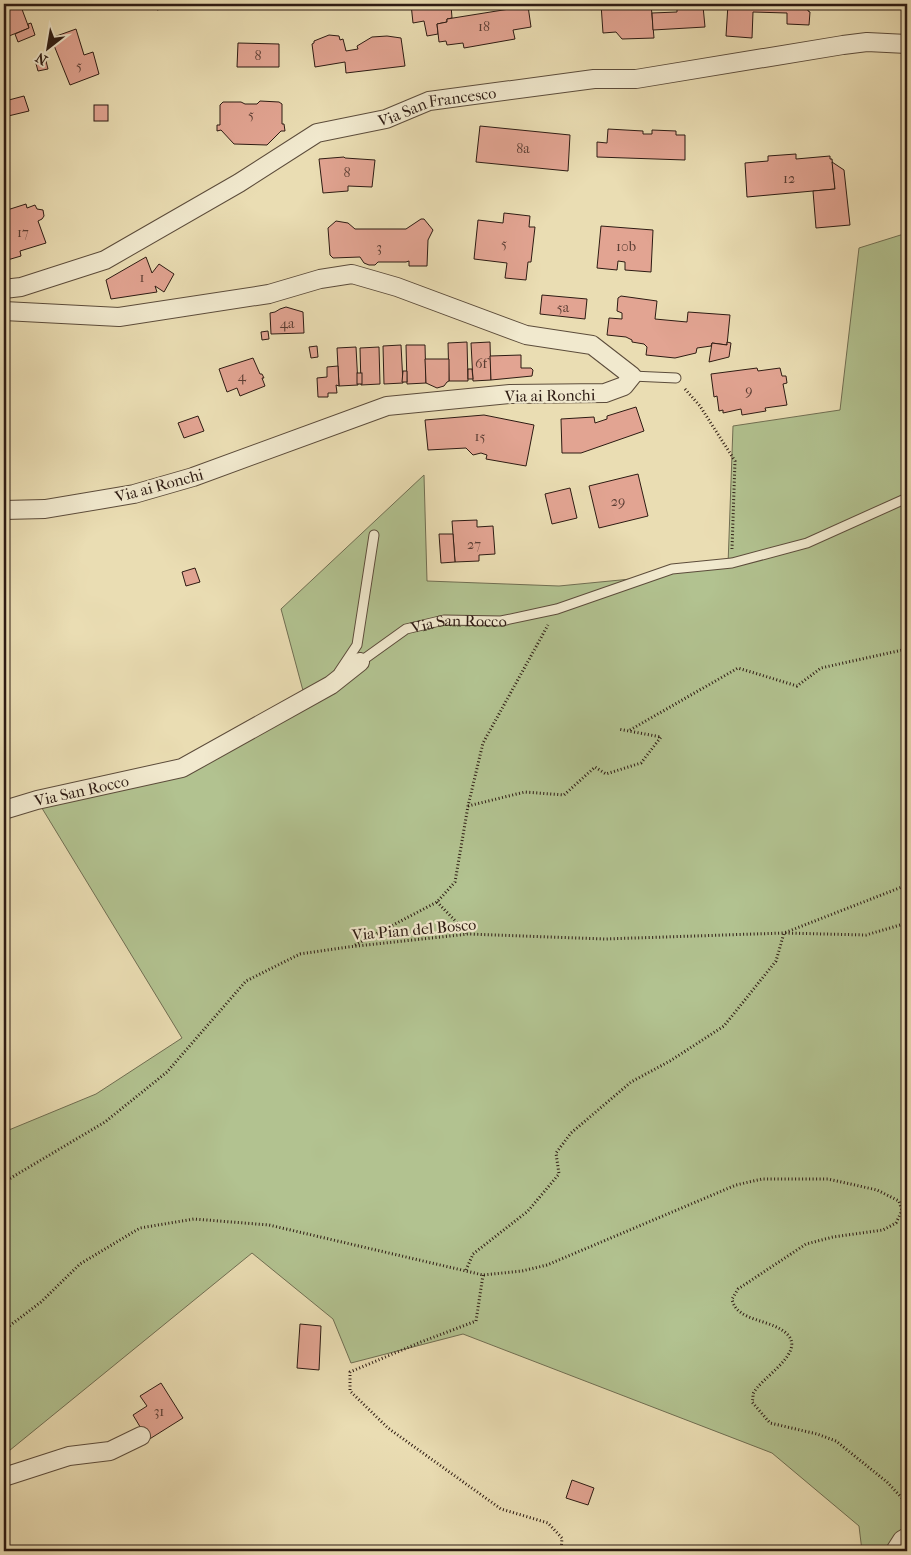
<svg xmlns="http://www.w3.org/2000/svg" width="911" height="1555" font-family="'IM FELL French Canon',serif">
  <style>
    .green { fill: #b2c290; stroke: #706e52 }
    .building { fill: #e2a492; stroke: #2d1b13 }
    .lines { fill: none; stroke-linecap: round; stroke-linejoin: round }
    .service-casing { stroke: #5c4c3b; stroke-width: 11 }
    .minor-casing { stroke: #5c4c3b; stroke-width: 20 }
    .path { stroke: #2d1b13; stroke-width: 3; stroke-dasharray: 1 2.5; stroke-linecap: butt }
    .service { stroke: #f1e9ce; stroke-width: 9 }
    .minor { stroke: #f1e9ce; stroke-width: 18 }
    .labels { text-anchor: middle; stroke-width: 4.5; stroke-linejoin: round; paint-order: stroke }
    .number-label { font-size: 14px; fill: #5a3d33 }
    .street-label { font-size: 16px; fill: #2d1b13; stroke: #f1e9ce }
  </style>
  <rect width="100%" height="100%" fill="#eaddb3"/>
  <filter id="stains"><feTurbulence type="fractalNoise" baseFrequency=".004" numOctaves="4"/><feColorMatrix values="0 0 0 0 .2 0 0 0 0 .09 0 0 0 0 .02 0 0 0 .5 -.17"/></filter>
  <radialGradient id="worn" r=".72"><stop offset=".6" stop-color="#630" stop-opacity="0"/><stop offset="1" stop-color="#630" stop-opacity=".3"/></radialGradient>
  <polygon class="green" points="907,233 907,1551 862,1551 859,1526 772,1453 463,1334 351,1363 333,1319 252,1253 4,1455 4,1132 96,1094 182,1038 37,800 182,768 305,698 281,609 424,475 427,581 559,586 641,578 728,565 733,426 840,410 859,248"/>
  <g class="building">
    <polygon points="7,4 20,4 29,28 4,38 4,5"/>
    <polygon points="156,4 175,4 169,5 169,7 157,10"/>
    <polygon points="411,4 457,4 451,5 452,18 447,19 447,22 437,24 438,34 427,36 424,21 413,23"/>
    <polygon points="601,4 651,4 654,38 622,39 616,32 603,33"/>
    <polygon points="677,4 694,4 694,6 703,6 705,27 653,30 652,13 677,12"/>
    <polygon points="728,4 808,4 808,11 810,12 809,25 787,24 787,13 753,12 752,38 726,36"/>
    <polygon points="528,6 531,27 513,30 515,39 464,48 463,43 447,45 446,41 439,42 437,24 447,22 447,19"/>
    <polygon points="31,23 35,35 18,42 15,34 29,28 28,24"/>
    <polygon points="76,29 84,55 93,52 99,74 70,85 51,38"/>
    <polygon points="329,35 339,36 340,40 343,39 346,51 358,49 357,46 372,37 387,36 401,38 405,66 346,73 345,62 315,67 312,44 314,43 314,41"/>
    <polygon points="238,43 279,44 279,67 237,67"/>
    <polygon points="45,57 48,69 38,71 35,60"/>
    <polygon points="24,96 29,111 4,117 4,98 5,101"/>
    <polygon points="260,101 279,102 282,104 282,124 284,124 285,131 281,131 267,145 234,144 221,130 217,131 217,125 220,125 220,105 223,102 241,102 245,104 257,104"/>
    <rect x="94" y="105" width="14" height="16"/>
    <polygon points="480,126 570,135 568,171 476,162"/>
    <polygon points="608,129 643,131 643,134 652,134 652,130 676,131 676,135 685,135 685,160 597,157 597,142 607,143"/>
    <polygon points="796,154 796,159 830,156 830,159 832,159 835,189 747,197 745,163 768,161 768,156"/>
    <polygon points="344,157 345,158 375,160 372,187 348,186 348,191 323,193 319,159"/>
    <polygon points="832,162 844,170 850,225 816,228 813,191 835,189"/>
    <polygon points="907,188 907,210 903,189"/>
    <polygon points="26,204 27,208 35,205 37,209 43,210 44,216 42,219 38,221 46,243 20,251 21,256 4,261 4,211"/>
    <polygon points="504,213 530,216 529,227 535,227 531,262 528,262 526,280 505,278 507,263 474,259 478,220 503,223"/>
    <polygon points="421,219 424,219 433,230 428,240 427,266 409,266 409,261 406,262 378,262 375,265 369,265 364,263 360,257 333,258 330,255 328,228 336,221 348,223 355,229 406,229"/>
    <polygon points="601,226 653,230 651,272 625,270 625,262 618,261 617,270 597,268"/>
    <polygon points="146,257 152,273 159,264 174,274 164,292 155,286 157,292 111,299 106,280"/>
    <polygon points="542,295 587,299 585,319 540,314"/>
    <polygon points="621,296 657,301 655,319 687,322 688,312 730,315 727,345 712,343 711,346 697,348 696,353 675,358 646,355 647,347 644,344 632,342 632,340 626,337 607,335 609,318 622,319 622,313 617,311 618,298"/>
    <polygon points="286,307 303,312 304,333 271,334 270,313 275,312 280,309"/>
    <polygon points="268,331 269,339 262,340 261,332"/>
    <polygon points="467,342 468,381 449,381 448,343"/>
    <polygon points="490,342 491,380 473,381 471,343"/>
    <polygon points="727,342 731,343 729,357 709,362 712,343 727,345"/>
    <polygon points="401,345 403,383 384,384 383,346"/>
    <polygon points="406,345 425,345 426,383 407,384"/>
    <polygon points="317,346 318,357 311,358 309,347"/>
    <polygon points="356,347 358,385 339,386 337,348"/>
    <polygon points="379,347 380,384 361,385 360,348"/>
    <polygon points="521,355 521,368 531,368 533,370 532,376 491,380 490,356"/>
    <polygon points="253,358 260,374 262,374 264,378 262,378 265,386 240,396 237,388 227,392 219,369"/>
    <polygon points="425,359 449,359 449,381 447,382 444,386 437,388 426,383"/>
    <polygon points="338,366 339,386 336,385 337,393 328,393 328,397 318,397 317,378 327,377 327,367"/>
    <polygon points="757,368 758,371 780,368 782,376 786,376 787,383 783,384 787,405 765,408 766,411 742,415 741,409 723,413 723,410 719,411 717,396 714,397 711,374"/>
    <polygon points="468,369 472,369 473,379 468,379"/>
    <polygon points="403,371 407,371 407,382 402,382"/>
    <rect x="357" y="373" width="5" height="11"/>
    <polygon points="636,407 644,431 581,453 562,453 561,419 594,417 595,423 607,419 607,416"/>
    <polygon points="484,415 534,425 526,466 486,459 487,455 481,453 473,455 466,448 428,450 425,420"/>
    <polygon points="198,416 204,431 184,438 178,423"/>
    <polygon points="638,474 648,516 599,528 589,486"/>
    <polygon points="570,488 577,518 552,524 545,494"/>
    <polygon points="477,520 477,527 493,526 495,554 479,555 479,561 455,562 452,521"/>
    <polygon points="439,534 453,534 455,562 441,563"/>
    <polygon points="195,568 200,582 186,586 182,572"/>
    <polygon points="300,1324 321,1326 319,1370 297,1368"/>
    <polygon points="161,1383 183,1418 148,1440 133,1415 147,1406 140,1396"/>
    <polygon points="572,1480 594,1488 588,1505 566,1498"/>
  </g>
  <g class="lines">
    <g class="service-casing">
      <g id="service">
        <polyline points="632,376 676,378"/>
        <path id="s1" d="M360,662L406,629L444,620L501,621L557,609L672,569L732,563L807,543L907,498"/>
        <polyline points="339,672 357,645 374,535"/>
      </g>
    </g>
    <g class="minor-casing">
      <g id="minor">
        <path id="s2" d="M4,289L21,287L105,260L239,183L317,133L386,119L429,101L594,79H636L843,45L867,42L907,44"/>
        <polyline points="4,311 119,317 269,294 320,279 352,274 397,287 526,335 592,345 632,376 624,386 605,393 510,394 387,406 193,477 134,494 45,509 4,510"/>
        <path id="s3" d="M4,810L37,800L182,768L331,685L360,662"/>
        <polyline points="4,1477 69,1456 110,1451 141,1436"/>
        <polyline points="895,1551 902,1540 907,1537"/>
      </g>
    </g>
    <g class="path">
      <polyline points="685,389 700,406 735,461 732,549"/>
      <polyline points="630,730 738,668 797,686 821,668 907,649"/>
      <polyline points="468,806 525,792 564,795 595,767 606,774 641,763 661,737 618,729"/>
      <polyline points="437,902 468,934"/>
      <polyline points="355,945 437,902 455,882 468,806 483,743 548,625"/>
      <polyline points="4,1182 105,1122 167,1072 246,981 300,954 348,947 468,934 605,939 784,933 866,935 907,923"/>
      <path d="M907,1200L896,1223L883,1230L833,1237L806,1244L738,1289L732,1299C737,1323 772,1318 788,1335C805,1354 759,1379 753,1394C753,1397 753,1399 752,1402L770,1423L817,1434L836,1441L887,1482L903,1499L907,1510"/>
      <polyline points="466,1270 473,1254 528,1211 559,1174 556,1153 571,1133 631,1082 670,1061 724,1026 776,961 784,933 907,885"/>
      <polyline points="483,1275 476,1321 421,1342 350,1372 350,1391 388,1428 501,1509 548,1523 562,1538 561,1551"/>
      <polyline points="4,1330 41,1302 80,1264 140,1228 194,1219 269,1225 483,1275 522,1271 547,1265 736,1185 762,1179 828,1179 877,1190 899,1201 902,1211"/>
    </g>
    <use href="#service" class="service"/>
    <use href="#minor" class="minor"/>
  </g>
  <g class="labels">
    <g class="number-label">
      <text x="484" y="31">18</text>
      <text x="258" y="60">8</text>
      <text x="79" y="70">5</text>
      <text x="251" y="119">5</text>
      <text x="523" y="153">8a</text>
      <text x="347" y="177">8</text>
      <text x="789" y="183">12</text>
      <text x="23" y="237">17</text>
      <text x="504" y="248">5</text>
      <text x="626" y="251">10b</text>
      <text x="379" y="252">3</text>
      <text x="142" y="282">1</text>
      <text x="563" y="312">5a</text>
      <text x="287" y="328">4a</text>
      <text x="481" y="368">6f</text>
      <text x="242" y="381">4</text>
      <text x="749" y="395">9</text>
      <text x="480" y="441">15</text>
      <text x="618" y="506">29</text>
      <text x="474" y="549">27</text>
      <text x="159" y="1416">31</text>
    </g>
    <g class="street-label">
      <text dy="6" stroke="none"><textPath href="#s2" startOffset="476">Via San Francesco</textPath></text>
      <text transform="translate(550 395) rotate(-1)" y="6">Via ai Ronchi</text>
      <text transform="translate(159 485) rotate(-15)" y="6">Via ai Ronchi</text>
      <text dy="6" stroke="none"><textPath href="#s1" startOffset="110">Via San Rocco</textPath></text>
      <text dy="6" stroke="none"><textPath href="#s3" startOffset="80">Via San Rocco</textPath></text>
      <text transform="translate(414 929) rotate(-5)" y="6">Via Pian del Bosco</text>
    </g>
  </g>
  <rect width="911" height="1555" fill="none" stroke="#eaddb3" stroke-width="20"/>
  <rect x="5" y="5" width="901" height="1545" fill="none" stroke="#2d1b13" stroke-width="2.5"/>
  <rect x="10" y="10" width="891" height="1535" fill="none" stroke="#2d1b13"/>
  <g transform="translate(48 48) rotate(211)" stroke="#f1e9ce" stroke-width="4" paint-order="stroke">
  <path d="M0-4L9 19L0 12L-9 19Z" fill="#2d1b13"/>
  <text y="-8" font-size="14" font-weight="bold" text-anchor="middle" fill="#2d1b13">N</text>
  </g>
  <rect width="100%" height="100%" filter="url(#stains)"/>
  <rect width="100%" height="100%" fill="url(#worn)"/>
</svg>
